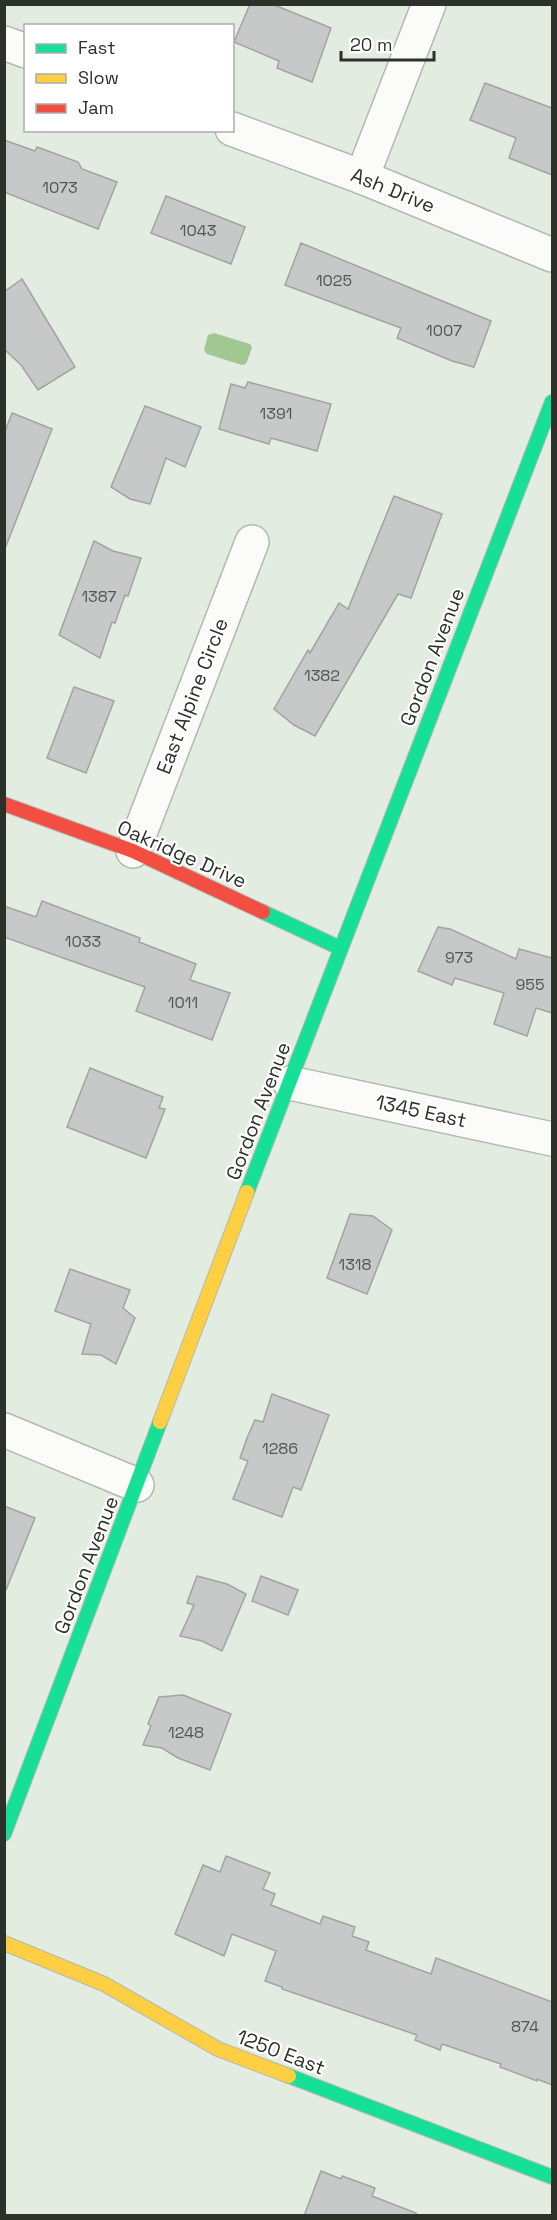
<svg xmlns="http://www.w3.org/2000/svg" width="557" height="2220" font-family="'Space Grotesk',sans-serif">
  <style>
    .water { fill: #a1c893 }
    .building { fill: #c7c9c8; stroke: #a2a4a2; stroke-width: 1.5 }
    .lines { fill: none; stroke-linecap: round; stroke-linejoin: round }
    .street-casing { stroke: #b3b9b1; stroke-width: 36 }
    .fast-casing { stroke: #b3b9b1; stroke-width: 16 }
    .slow-casing { stroke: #b3b9b1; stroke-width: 16 }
    .jam-casing { stroke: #b3b9b1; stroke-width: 16 }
    .street { stroke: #fbfcfa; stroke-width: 33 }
    .fast { stroke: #16e098; stroke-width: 14 }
    .slow { stroke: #ffcf43; stroke-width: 14 }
    .jam { stroke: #f24e42; stroke-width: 14 }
    .labels { text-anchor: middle; stroke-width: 4.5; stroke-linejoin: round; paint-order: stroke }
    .number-label { font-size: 16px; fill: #535752 }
    .street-label { font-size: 20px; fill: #2c312a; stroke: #fff }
  </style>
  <rect width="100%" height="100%" fill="#e3ece0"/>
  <polygon class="water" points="214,333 250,344 252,348 246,364 242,365 207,354 204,350 208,335"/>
  <g class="building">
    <polygon points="250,4 272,4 331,28 312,82 277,68 279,61 234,42"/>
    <polygon points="485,83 552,108 552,175 509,158 516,138 470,120"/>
    <polygon points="4,140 35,151 37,147 78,162 82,169 117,182 98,229 4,192"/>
    <polygon points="166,196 245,227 231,264 151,233"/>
    <polygon points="301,243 491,321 474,367 452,361 397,338 401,328 285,285"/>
    <polygon points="22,279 75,367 38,390 21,365 4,349 4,292"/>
    <polygon points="248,382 331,404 317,451 271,438 269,444 219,429 231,384 245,388"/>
    <polygon points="145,406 201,427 185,467 166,458 150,504 130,499 111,487"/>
    <polygon points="12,413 52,429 6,546 4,546 4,434"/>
    <polygon points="394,496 442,514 411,598 398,594 315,736 294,725 274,709 308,650 310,653 339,603 348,609"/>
    <polygon points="94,541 113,551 141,558 128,596 125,595 115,623 112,622 100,658 59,635"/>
    <polygon points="74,687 114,701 86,773 47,758"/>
    <polygon points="42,901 140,938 139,942 196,964 190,980 230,993 212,1040 136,1011 145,987 4,937 4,906 36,917"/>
    <polygon points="438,927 450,929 516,959 519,949 552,958 552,1013 536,1008 527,1036 494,1024 504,993 455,978 452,985 418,971"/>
    <polygon points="90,1068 163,1097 159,1108 165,1109 146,1158 67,1127"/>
    <polygon points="350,1214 373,1216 392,1230 367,1294 327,1278"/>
    <polygon points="70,1269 130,1290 123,1308 135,1318 116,1364 101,1355 82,1354 91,1324 55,1311"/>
    <polygon points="272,1394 329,1415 301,1490 293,1487 282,1517 233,1499 248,1461 240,1458 247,1438 255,1420 263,1422"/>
    <polygon points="4,1506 35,1518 6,1590 4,1590"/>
    <polygon points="197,1576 227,1584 246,1594 222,1651 202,1641 180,1636 194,1605 187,1603"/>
    <polygon points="261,1576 298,1590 288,1615 252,1601"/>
    <polygon points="183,1695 231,1714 210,1770 178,1758 162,1748 143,1745 151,1726 148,1724 159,1697"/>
    <polygon points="226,1856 270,1873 263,1889 275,1894 271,1905 320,1924 323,1916 355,1927 352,1936 369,1942 366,1950 431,1974 436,1958 552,2002 552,2085 537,2079 537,2081 500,2067 501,2064 442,2044 440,2050 415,2040 417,2035 282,1989 282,1987 265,1981 276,1951 232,1934 224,1956 175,1934 203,1865 220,1872"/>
    <polygon points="321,2171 341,2179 342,2176 375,2188 372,2196 416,2213 416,2216 304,2216"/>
  </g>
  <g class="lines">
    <g class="street-casing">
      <g id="street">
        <polyline points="4,43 26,51"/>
        <polyline points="232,129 362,177 552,255"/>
        <polyline points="362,177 429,4"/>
        <polyline points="133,851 252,542"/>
        <polyline points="290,1083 552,1139"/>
        <polyline points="4,1430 137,1485"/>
      </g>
    </g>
    <g class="fast-casing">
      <g id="fast">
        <polyline points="263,912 340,948"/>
        <polyline points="247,1192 552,402"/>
        <polyline points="4,1834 160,1422"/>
        <polyline points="289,2076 552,2177"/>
      </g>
    </g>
    <g class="slow-casing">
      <g id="slow">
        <polyline points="160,1422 247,1192"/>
        <polyline points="4,1943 104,1984 218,2049 289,2076"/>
      </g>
    </g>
    <g class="jam-casing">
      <polyline id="jam" points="4,804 133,851 263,912"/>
    </g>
    <use href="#street" class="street"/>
    <use href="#fast" class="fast"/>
    <use href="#slow" class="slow"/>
    <use href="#jam" class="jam"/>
  </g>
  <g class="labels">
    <g class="number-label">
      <text x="60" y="193">1073</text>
      <text x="198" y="236">1043</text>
      <text x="334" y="286">1025</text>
      <text x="444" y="336">1007</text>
      <text x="276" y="419">1391</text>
      <text x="99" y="602">1387</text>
      <text x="322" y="681">1382</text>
      <text x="83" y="947">1033</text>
      <text x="459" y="963">973</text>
      <text x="530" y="990">955</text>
      <text x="183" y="1008">1011</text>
      <text x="355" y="1270">1318</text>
      <text x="280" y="1454">1286</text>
      <text x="186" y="1738">1248</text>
      <text x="525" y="2032">874</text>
    </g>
    <g class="street-label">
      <text transform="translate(393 190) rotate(22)" y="7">Ash Drive</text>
      <text transform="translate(432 657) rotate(-69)" y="7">Gordon Avenue</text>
      <text transform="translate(192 696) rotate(-69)" y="7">East Alpine Circle</text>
      <text transform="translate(182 854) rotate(24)" y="7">Oakridge Drive</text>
      <text transform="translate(258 1111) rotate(-69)" y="7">Gordon Avenue</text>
      <text transform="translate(421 1111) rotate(12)" y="7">1345 East</text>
      <text transform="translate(86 1565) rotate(-69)" y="7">Gordon Avenue</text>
      <text transform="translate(281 2052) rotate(21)" y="7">1250 East</text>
    </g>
  </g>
  <rect width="557" height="2220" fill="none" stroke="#2c312a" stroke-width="12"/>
  <rect x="24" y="24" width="210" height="108" fill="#ffffff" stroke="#abadaa" stroke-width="1.5"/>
  <rect x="36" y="44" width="30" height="9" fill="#16e098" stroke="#abadaa" stroke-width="1.5"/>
  <text x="78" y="54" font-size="18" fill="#2c312a">Fast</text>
  <rect x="36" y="74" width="30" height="9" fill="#ffcf43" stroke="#abadaa" stroke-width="1.5"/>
  <text x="78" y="84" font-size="18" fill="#2c312a">Slow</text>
  <rect x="36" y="104" width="30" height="9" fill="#f24e42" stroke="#abadaa" stroke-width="1.5"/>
  <text x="78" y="114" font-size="18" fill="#2c312a">Jam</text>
  <path d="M341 51v9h93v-9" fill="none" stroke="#2c312a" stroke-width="3"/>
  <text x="350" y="51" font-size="18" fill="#2c312a" stroke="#ffffff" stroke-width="4.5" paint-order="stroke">20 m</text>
</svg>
